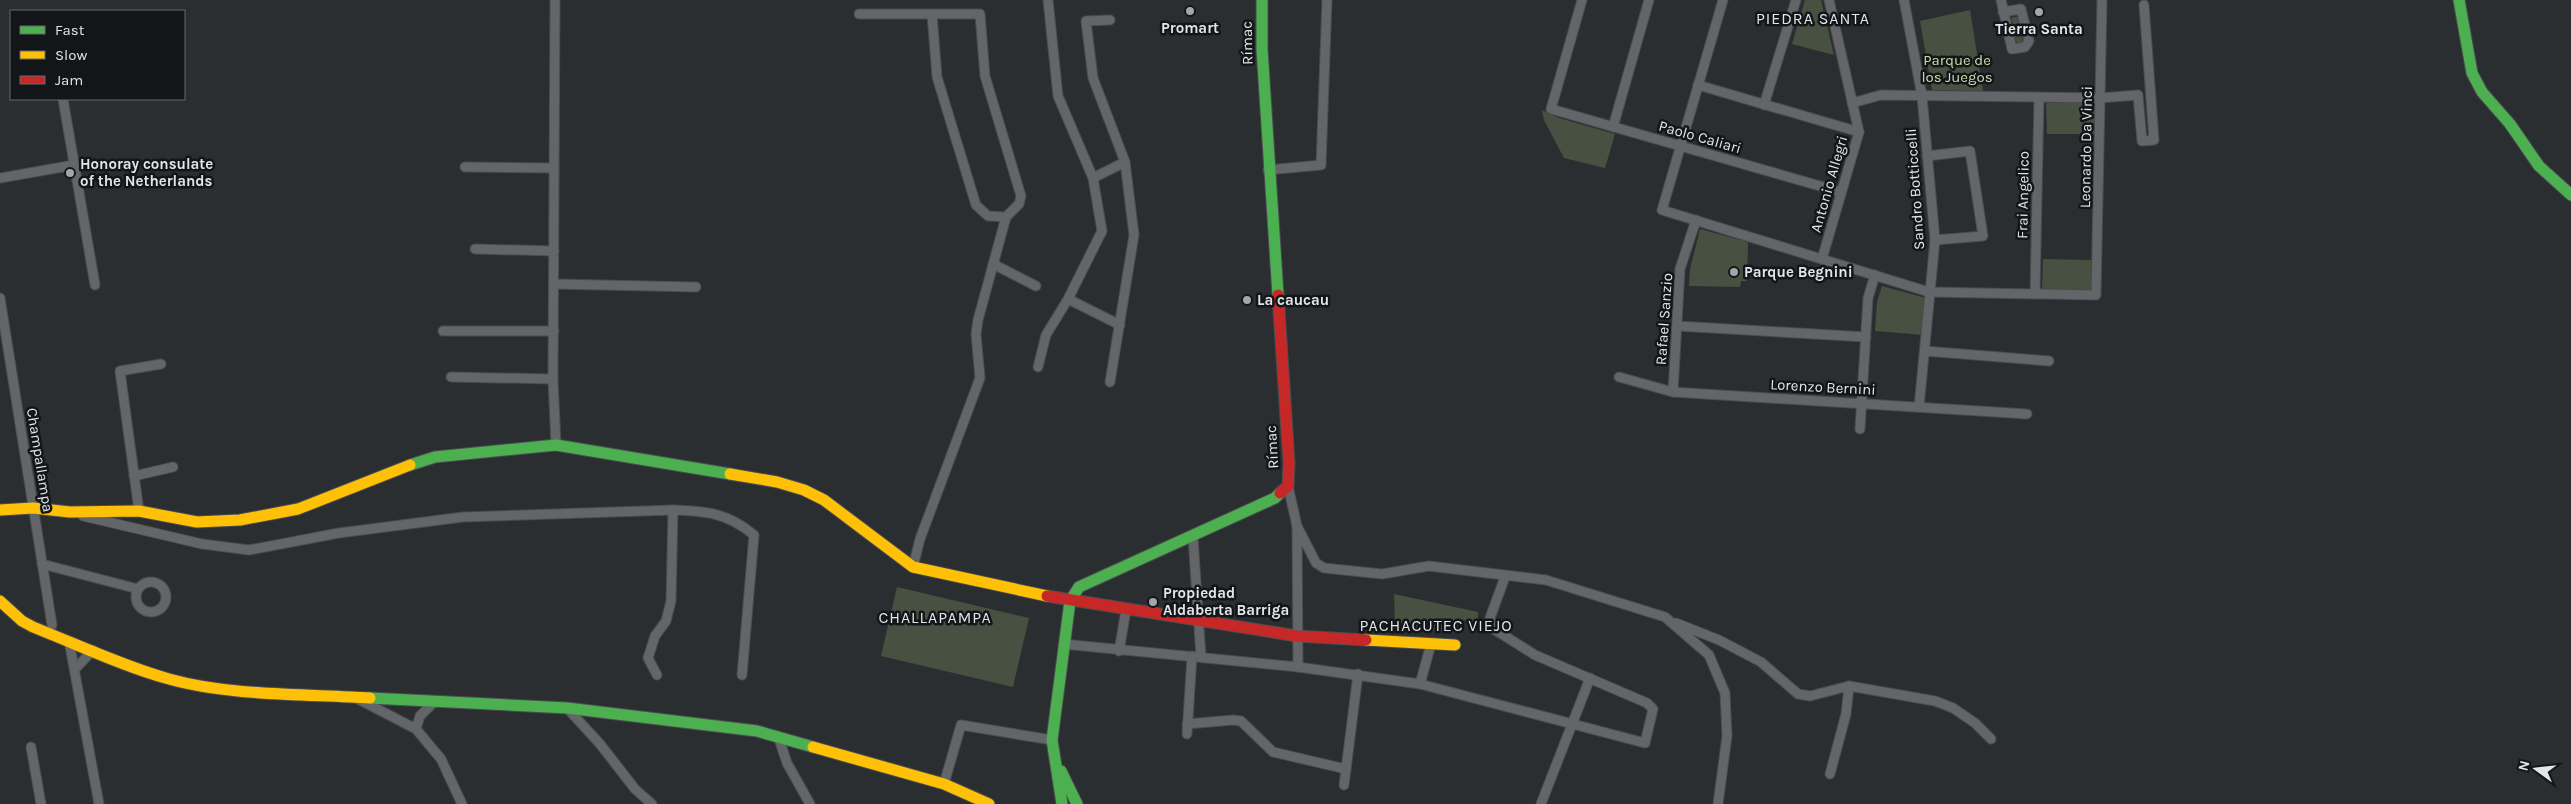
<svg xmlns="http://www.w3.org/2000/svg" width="2571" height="804" font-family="Karla,sans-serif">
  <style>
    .green { fill: #485041 }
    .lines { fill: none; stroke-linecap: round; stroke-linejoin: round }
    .street-casing { stroke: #4a4c4f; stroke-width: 11 }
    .fast-casing { stroke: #4a4c4f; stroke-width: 13 }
    .slow-casing { stroke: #4a4c4f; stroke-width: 13 }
    .jam-casing { stroke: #4a4c4f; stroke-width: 13 }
    .street { stroke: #636568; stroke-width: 9 }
    .fast { stroke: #4caf50; stroke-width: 11 }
    .slow { stroke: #ffc107; stroke-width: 11 }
    .jam { stroke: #c62828; stroke-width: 11 }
    .poi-dot { fill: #a2a5a9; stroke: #131619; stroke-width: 2 }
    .labels { text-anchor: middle; stroke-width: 5; stroke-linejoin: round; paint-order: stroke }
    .poi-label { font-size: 15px; font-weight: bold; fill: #e2e5e9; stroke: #131619; text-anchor: start }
    .street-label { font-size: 15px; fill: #e2e5e9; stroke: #131619 }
    .park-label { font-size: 15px; fill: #c7dfa8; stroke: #131619 }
    .neighbourhood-label { font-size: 16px; letter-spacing: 1px; fill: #e2e5e9; stroke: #131619 }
  </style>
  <rect width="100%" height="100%" fill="#2b2e31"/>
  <g class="green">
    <polygon points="1805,0 1821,0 1834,55 1792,44"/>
    <polygon points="1970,10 1983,91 1932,90 1920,21"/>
    <polygon points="2013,17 2018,17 2023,41 2022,44 2016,42 2011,19"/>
    <polygon points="2046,103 2096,103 2095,134 2047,134"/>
    <polygon points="1542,110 1559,118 1615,134 1605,168 1564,158 1544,120"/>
    <polygon points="1700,229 1748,242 1747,281 1741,281 1740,287 1689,286 1690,269"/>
    <polygon points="2043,259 2091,260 2092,291 2042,290"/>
    <polygon points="1882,286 1926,298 1923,335 1875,331 1877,302"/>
    <polygon points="897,587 1029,618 1013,687 881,656"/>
    <polygon points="1394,594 1478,612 1478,625 1462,619 1454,633 1395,626"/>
  </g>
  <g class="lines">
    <g class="street-casing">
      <g id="street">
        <polyline points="555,0 553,379 556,445"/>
        <polyline points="1582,0 1551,109 1841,192"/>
        <polyline points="1723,0 1662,210 1929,292 2096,295 2102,0"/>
        <polyline points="1904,0 1922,96 1935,240 1919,407"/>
        <polyline points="2001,0 2012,49 2025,47 2029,41 2021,9 2003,12"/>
        <polyline points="859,14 980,14 985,76 1021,196 1019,204 1006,217 988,216 976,205 937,77 932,14"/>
        <polyline points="1110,20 1086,21 1093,78 1125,162 1134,235 1110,382"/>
        <polyline points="1698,85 1859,132"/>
        <polyline points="63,99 95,285"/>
        <polyline points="1852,103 1881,95 2100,98 2138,95 2142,141 2154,140 2144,5"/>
        <polyline points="1764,105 1796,0"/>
        <polyline points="1613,127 1649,0"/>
        <polyline points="1927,156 1970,151 1983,236 1935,240"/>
        <polyline points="465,167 554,168"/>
        <polyline points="1268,170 1321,165 1327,0"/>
        <polyline points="0,178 74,165"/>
        <polyline points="1093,178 1125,162"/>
        <polyline points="475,249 554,251"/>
        <polyline points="1822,259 1859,132 1829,0"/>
        <polyline points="993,264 1036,286"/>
        <polyline points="554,284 696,287"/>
        <polyline points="2035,294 2039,97"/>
        <polyline points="0,298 52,625"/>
        <polyline points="1068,299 1120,325"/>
        <polyline points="1677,326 1866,337"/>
        <polyline points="443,331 554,331"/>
        <polyline points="1925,351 2049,361"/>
        <polyline points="1038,367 1046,335 1068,299 1102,231 1093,178 1058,96 1048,0"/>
        <polyline points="451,377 553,379"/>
        <polyline points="1619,377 1673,392 2027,414"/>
        <polyline points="1673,392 1680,269 1696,220"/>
        <polyline points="1860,429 1868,298 1875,275"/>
        <polyline points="134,476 173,467"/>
        <polyline points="1288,486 1297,526 1298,667"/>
        <polyline points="139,511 120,371 161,364"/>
        <path d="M83,516L202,544L249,550L339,533L463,517L673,510C706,511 728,513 754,535L742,675"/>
        <polyline points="1297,526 1316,563 1324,568 1382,574 1429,566 1546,580 1665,617 1709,655 1725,693 1727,736 1718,804"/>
        <polyline points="1193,537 1201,657"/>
        <polyline points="42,564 138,589"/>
        <polyline points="913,567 920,539 980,378 976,334 978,320 1006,217"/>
        <circle cx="151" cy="597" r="15"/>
        <polyline points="1676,623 1719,640 1761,662 1798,694 1810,696 1849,686 1935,701 1953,708 1975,723 1991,739"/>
        <polyline points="69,641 99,804"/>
        <polyline points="1063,644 1298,667 1420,684 1645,743 1653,709 1647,703 1535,655 1492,628 1490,618 1505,577"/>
        <polyline points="1119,651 1126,610"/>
        <polyline points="76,668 93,650"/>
        <polyline points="657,675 648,658 655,636 666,621 671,601 673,510"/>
        <polyline points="1420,684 1431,644"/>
        <polyline points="358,699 416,729 441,759 462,804"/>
        <polyline points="567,708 600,744 635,789 652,804"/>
        <polyline points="1187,724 1233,720 1241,721 1273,752 1346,769"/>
        <polyline points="416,729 420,716 434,702"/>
        <polyline points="1187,734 1192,656"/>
        <polyline points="778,736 787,763 810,804"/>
        <polyline points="31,747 41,804"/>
        <polyline points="1830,774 1846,714 1849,686"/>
        <polyline points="944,784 961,725 1052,740"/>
        <polyline points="1344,785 1358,674"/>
        <polyline points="1541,804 1590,678"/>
      </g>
    </g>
    <g class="fast-casing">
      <g id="fast">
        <polyline points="1262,0 1262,49 1278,295"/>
        <polyline points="2459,0 2472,73 2482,92 2510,124 2539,166 2571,195"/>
        <polyline points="410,465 435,457 556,445 730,474"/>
        <polyline points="370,698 567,708 757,731 813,747"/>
        <polyline points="1061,771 1077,804"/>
        <polyline points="1062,804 1052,740 1070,601 1079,587 1275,498 1280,493"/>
      </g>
    </g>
    <g class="slow-casing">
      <g id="slow">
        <polyline points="730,474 777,482 804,490 824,500 913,567 1047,596"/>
        <polyline points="0,510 33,508 70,512 139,511 197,522 240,520 298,509 410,465"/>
        <path d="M0,601L22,621L33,627C76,644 125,667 169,679C229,696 307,694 370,698"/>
        <polyline points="1366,640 1455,645"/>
        <polyline points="813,747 944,784 989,804"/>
      </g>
    </g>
    <g class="jam-casing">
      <g id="jam">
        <polyline points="1278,295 1289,463 1288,486 1280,493"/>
        <polyline points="1047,596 1297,636 1366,640"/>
      </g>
    </g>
    <use href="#street" class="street"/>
    <use href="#fast" class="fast"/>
    <use href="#slow" class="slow"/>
    <use href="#jam" class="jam"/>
  </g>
  <g class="poi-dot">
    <circle cx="1190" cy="11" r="5"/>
    <circle cx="2039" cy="12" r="5"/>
    <circle cx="70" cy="173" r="5"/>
    <circle cx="1734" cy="272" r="5"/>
    <circle cx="1247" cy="300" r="5"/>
    <circle cx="1153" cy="602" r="5"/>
  </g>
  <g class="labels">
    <g class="poi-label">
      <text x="1190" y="33" text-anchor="middle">Promart</text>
      <text x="2039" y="34" text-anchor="middle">Tierra Santa</text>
      <text x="80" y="169">Honoray consulate<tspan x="80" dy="17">of the Netherlands</tspan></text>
      <text x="1744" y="277">Parque Begnini</text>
      <text x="1257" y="305">La caucau</text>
      <text x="1163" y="598">Propiedad<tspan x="1163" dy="17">Aldaberta Barriga</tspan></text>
    </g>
    <g class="street-label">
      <text transform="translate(1247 43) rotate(-91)" y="5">Rímac</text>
      <text transform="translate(1700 137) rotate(16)" y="5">Paolo Caliari</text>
      <text transform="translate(2086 147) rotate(-89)" y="5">Leonardo Da Vinci</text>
      <text transform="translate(1829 184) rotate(-74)" y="5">Antonio Allegri</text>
      <text transform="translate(1915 189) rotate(-94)" y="5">Sandro Botticcelli</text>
      <text transform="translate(2023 195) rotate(-89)" y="5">Frai Angelico</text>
      <text transform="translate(1664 319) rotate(-86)" y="5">Rafael Sanzio</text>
      <text transform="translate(1823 387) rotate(3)" y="5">Lorenzo Bernini</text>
      <text transform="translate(1272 447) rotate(-93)" y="5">Rímac</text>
      <text transform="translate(40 460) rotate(81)" y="5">Champallampa</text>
    </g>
    <g class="park-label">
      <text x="1957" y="65">Parque de<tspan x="1957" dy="17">los Juegos</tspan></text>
    </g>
    <g class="neighbourhood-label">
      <text x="1813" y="24">PIEDRA SANTA</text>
      <text x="935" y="623">CHALLAPAMPA</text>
      <text x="1436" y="631">PACHACUTEC VIEJO</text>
    </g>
  </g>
  <rect x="10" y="10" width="175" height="90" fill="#131619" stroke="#66696c"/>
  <rect x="20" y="26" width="25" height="8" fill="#4caf50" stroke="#66696c"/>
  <text x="55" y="35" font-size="15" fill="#e2e5e9">Fast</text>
  <rect x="20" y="51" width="25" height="8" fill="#ffc107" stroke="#66696c"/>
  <text x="55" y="60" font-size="15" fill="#e2e5e9">Slow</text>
  <rect x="20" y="76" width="25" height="8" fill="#c62828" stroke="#66696c"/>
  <text x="55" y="85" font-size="15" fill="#e2e5e9">Jam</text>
  <g transform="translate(2536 769) rotate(285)" stroke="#131619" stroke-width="4" paint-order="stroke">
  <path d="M0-4L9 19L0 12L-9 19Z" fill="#e2e5e9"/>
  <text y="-8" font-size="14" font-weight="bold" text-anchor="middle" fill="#e2e5e9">N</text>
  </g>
</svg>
